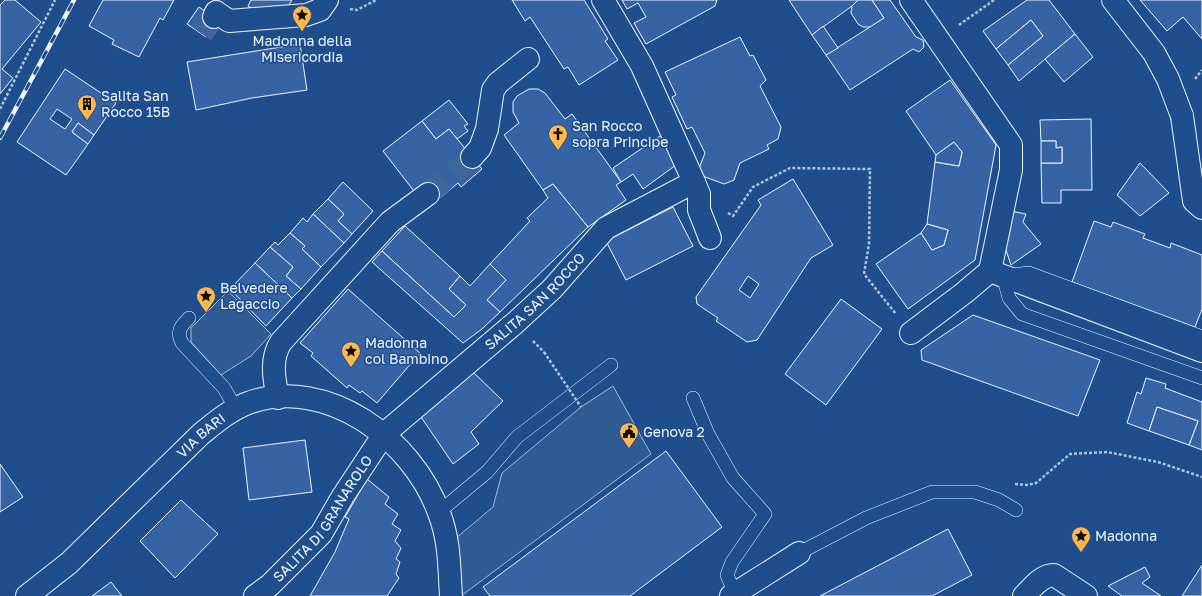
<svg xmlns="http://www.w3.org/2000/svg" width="1202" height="596" font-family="'Golos Text',sans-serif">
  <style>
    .parking { fill: #305b95; stroke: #a8bbd7 }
    .building { fill: #3563a3; stroke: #f2f6ff; fill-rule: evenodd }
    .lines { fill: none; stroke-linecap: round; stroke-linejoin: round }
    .minor-tunnel { stroke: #3f679d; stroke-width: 22; stroke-dasharray: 22 11; stroke-linecap: butt }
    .service-casing { stroke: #f2f6ff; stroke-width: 14 }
    .minor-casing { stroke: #f2f6ff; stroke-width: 24 }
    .tertiary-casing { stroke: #f2f6ff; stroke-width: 24 }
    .path { stroke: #b3c4dc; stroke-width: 2.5; stroke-dasharray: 3 2; stroke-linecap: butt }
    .service { stroke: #1f4e8c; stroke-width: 13 }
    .minor { stroke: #1f4e8c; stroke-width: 22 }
    .tertiary { stroke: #1f4e8c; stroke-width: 22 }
    .rail-casing { stroke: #f2f6ff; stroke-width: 4.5 }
    .rail { stroke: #1f4e8c; stroke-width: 3; stroke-dasharray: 9; stroke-linecap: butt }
    .minor-bridge-casing { stroke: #f2f6ff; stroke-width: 24; stroke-linecap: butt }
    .path-bridge { stroke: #b3c4dc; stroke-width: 2.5; stroke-dasharray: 3 2; stroke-linecap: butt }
    .minor-bridge { stroke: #1f4e8c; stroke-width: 22 }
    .labels { text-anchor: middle; stroke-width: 3; stroke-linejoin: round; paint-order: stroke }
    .poi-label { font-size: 14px; fill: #f2f6ff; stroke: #1f4e8c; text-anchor: start }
    .street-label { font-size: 14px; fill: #f2f6ff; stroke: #1f4e8c }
  </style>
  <rect width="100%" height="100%" fill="#1f4e8c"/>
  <g class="parking">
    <polygon points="228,291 271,334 251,356 221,375 191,342 191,328"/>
    <polygon points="613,386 651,454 461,596 449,544 493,507 502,473 581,407"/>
  </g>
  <g class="building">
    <polygon points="5,0 15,0 41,22 2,69 13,78 0,94 0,5"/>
    <polygon points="103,0 174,0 163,20 160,18 139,57 112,44 114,40 89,26"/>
    <polygon points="251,0 292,0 285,11 256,11 248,6"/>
    <polygon points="512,0 584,0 608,39 605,41 618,60 579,85 568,67 564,69 530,17 525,21"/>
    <polygon points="622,0 717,0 715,6 646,44 634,23 646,17 638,3 627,9"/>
    <polygon points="789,0 858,0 852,6 812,35"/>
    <polygon points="858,0 872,0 884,18 871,27 863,27 858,24 851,13 852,6"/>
    <polygon points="872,0 890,0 916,37 923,40 924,47 919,52 913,49 850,90 826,55 884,18"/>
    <polygon points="1027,0 1049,0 1075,34 1019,81 1008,65 1043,36 1031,20 996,49 983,31"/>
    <polygon points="1140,0 1202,0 1202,39 1183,17 1167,31"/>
    <polygon points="199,7 218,20 206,37 187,24"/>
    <polygon points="1031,20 1043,36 1008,65 996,49"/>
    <polygon points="823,26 838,48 826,55 812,35"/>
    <polygon points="1075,34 1093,57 1064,82 1045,59"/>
    <polygon points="740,37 750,56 753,55 766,80 760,86 781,127 778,139 767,145 769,149 740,163 734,180 724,184 700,175 698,171 705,153 692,127 687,129 672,97 676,95 665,72"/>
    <polygon points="300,44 307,90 252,98 196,110 187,62"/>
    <path d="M65,69L116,103L94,135L78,123L72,132L88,144L66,175L17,142ZM57,109L72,119L65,129L50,119Z"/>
    <polygon points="950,80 996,145 975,260 908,309 876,264 921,233 932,250 944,245 948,230 927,224 935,162 959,166 962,152 954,142 936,155 906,111"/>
    <polygon points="529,89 538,89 545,93 565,119 572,114 621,182 616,185 626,200 588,227 553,184 543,190 504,135 519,123 513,112 513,102 517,96"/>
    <polygon points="449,100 468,124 464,126 468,131 457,139 449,129 436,139 422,121"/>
    <polygon points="1091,119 1092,190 1061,190 1061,203 1042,203 1041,163 1062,163 1062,147 1056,148 1056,141 1041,141 1040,120"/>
    <polygon points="422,121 436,139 449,129 482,169 461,187 458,183 435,202 417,195 383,151"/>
    <polygon points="78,123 94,135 88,144 72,132"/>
    <polygon points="663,134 676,165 643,189 633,174 621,182 613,168"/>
    <polygon points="1041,141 1056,141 1056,148 1062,147 1062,163 1041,163"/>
    <polygon points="954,142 962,152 959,166 935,162 936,155"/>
    <polygon points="1140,163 1169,193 1140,216 1117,195"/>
    <path d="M793,179L833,245L811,258L757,340L747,342L716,321L718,318L697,304L696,297L761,205L758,200ZM748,276L759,284L750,298L739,290Z"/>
    <polygon points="343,182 373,211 352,234 338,221 344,214 328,199"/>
    <polygon points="553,184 588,227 500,312 487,300 506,280 490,264 530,221 527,218 548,198 543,190"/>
    <polygon points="328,199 344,214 338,221 352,234 344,243 313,214"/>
    <polygon points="673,207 693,246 626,280 606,241"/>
    <polygon points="1011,211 1026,214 1023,222 1041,244 1011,265 1005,247"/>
    <polygon points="313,214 344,243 321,267 302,249 305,246 290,233 303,218 307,222"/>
    <polygon points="1094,221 1111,227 1113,222 1145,234 1143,238 1170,248 1171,243 1202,255 1202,309 1195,327 1072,282"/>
    <polygon points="927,224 948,230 944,245 932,250 921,233"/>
    <polygon points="405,226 460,276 449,289 466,305 454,317 382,251"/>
    <polygon points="290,233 305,246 302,249 321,267 301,289 286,276 293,267 270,247 275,242 278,245"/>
    <polygon points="270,247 293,267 286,276 301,289 292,298 255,263"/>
    <polygon points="382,251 454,317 466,305 449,289 460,276 470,286 490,264 506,280 487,300 500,312 482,329 463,343 372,262"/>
    <polygon points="255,263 292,298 266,326 230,289"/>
    <polygon points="348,289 420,353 377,403 362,391 360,393 349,385 347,388 311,356 313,353 300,343"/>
    <polygon points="841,299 882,329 826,405 785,374"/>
    <polygon points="973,315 1100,360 1078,416 922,360 921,350"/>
    <polygon points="473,372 503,401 471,432 479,444 453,464 419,414 449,394"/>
    <polygon points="1146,378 1166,384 1165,388 1202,402 1202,450 1189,445 1198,421 1157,407 1149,431 1127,423 1137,392 1141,394"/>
    <polygon points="1157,407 1198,421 1189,445 1149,431"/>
    <polygon points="305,440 312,492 249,500 243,448"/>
    <polygon points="666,451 722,527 630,596 490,596 483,587"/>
    <polygon points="0,464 23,497 0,512"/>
    <polygon points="367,479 389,497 385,504 398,514 392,524 401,530 395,541 401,548 396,559 400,562 396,574 399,578 387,596 310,596 335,552 343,533 349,519 345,517"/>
    <polygon points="181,500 218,534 175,578 140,541"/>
    <polygon points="948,529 972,575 932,596 820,596"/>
    <polygon points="1202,565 1202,596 1182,596"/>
    <polygon points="1145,567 1150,577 1142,583 1161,596 1122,596 1108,586"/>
    <polygon points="111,582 122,596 92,596"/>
  </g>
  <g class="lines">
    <g class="minor-tunnel">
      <polyline points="202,34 214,17"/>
      <polyline points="428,194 472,157"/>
    </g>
    <g class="service-casing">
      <g id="service">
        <path d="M189,318C181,326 176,331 182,343L224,388L236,409"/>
        <polyline points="1202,337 1029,273 1003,276 1009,298 1022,314 1202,378"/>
        <polyline points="693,398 708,434 733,478 765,514 732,562 727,575 735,594"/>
        <polyline points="439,512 487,472 517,437 611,365"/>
        <polyline points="799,553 866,518 932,492 975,492 999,500 1016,510"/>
      </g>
    </g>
    <g class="minor-casing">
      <g id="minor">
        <polyline points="911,0 1011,145 1011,170 990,271 1202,351"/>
        <polyline points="1113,0 1154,53"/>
        <polyline points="214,17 216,12 229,21 306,15 320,10 327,0"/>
        <polyline points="1182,116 1194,201 1202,208"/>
        <polyline points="472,157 480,148 487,129 493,90 498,83 528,59"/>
        <polyline points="694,182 699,194 699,210 710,238"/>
        <polyline points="911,333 964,293 990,271"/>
        <path d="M278,398C274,379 270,359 281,342L390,222L428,194"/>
        <path id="s1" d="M255,596L270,585L321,534L343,496L384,434L515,323L552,289L606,228L694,182L642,66L603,0"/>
        <polyline points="731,596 799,553"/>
        <path d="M1024,596C1032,588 1041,575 1054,575L1086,596"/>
      </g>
    </g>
    <g class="tertiary-casing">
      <g id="tertiary">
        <path id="s2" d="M27,596L69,563L201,434C216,422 230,410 248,403C327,375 413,440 439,513C450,541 449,567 451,596"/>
      </g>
    </g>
    <g class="path">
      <polyline points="350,9 357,10 376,0"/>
      <polyline points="959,25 994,0"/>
      <polyline points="1195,79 1202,70"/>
      <polyline points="0,109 55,0"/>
      <polyline points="728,213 733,216 753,187 790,168 870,169 869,244 864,274 896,314"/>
      <polyline points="533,341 544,352"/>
      <polyline points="1015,484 1028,485 1036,483 1070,454 1107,452 1158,462 1202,477"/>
    </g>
    <use href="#service" class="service"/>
    <use href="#minor" class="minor"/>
    <use href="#tertiary" class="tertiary"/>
    <g class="rail-casing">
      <polyline id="rail" points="0,138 74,0"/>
    </g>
    <use href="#rail" class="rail"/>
    <g class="minor-bridge-casing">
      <polyline id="minor-bridge" points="1154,53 1168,79 1182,116"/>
    </g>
    <polyline class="path-bridge" points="544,352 581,407"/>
    <use href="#minor-bridge" class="minor-bridge"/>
  </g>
  <defs>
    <g id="sight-pin" transform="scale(1)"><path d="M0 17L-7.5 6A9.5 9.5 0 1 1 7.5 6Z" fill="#ffb74d" stroke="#1f4e8c"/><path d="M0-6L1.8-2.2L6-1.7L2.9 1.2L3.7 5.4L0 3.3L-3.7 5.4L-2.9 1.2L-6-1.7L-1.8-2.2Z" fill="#111"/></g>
    <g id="building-pin" transform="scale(1)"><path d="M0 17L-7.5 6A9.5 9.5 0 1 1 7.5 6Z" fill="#ffb74d" stroke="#1f4e8c"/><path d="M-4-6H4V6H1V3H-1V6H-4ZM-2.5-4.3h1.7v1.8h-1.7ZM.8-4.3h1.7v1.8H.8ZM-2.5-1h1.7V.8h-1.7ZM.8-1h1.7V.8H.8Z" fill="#111"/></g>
    <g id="church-pin" transform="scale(1)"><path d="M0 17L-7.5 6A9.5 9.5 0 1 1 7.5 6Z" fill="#ffb74d" stroke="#1f4e8c"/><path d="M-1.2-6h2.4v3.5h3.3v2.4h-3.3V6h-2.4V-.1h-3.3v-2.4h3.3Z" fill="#111"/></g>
    <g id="civic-pin" transform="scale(1)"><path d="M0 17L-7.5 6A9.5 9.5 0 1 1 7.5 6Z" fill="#ffb74d" stroke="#1f4e8c"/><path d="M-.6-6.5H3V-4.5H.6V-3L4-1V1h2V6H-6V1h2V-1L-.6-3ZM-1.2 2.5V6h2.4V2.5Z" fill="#111"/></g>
  </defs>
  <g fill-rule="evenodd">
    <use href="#sight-pin" x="302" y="15"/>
    <use href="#building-pin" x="87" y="104"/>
    <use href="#church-pin" x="558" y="134"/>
    <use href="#sight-pin" x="206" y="296"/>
    <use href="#sight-pin" x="351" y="351"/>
    <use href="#civic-pin" x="629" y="432"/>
    <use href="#sight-pin" x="1081" y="536"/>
  </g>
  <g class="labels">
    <g class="poi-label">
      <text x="302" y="46" text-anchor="middle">Madonna della<tspan x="302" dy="16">Misericordia</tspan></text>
      <text x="101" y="101">Salita San<tspan x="101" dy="16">Rocco 15B</tspan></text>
      <text x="572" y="131">San Rocco<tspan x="572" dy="16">sopra Principe</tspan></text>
      <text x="220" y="293">Belvedere<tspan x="220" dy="16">Lagaccio</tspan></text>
      <text x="365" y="348">Madonna<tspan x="365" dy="16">col Bambino</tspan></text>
      <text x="643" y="437">Genova 2</text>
      <text x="1095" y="541">Madonna</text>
    </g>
    <g class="street-label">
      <text dy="5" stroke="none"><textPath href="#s1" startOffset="410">SALITA SAN ROCCO</textPath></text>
      <text dy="5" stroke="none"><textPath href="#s2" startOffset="237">VIA BARI</textPath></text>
      <text dy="5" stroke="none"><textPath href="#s1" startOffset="104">SALITA DI GRANAROLO</textPath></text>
    </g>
  </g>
</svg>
